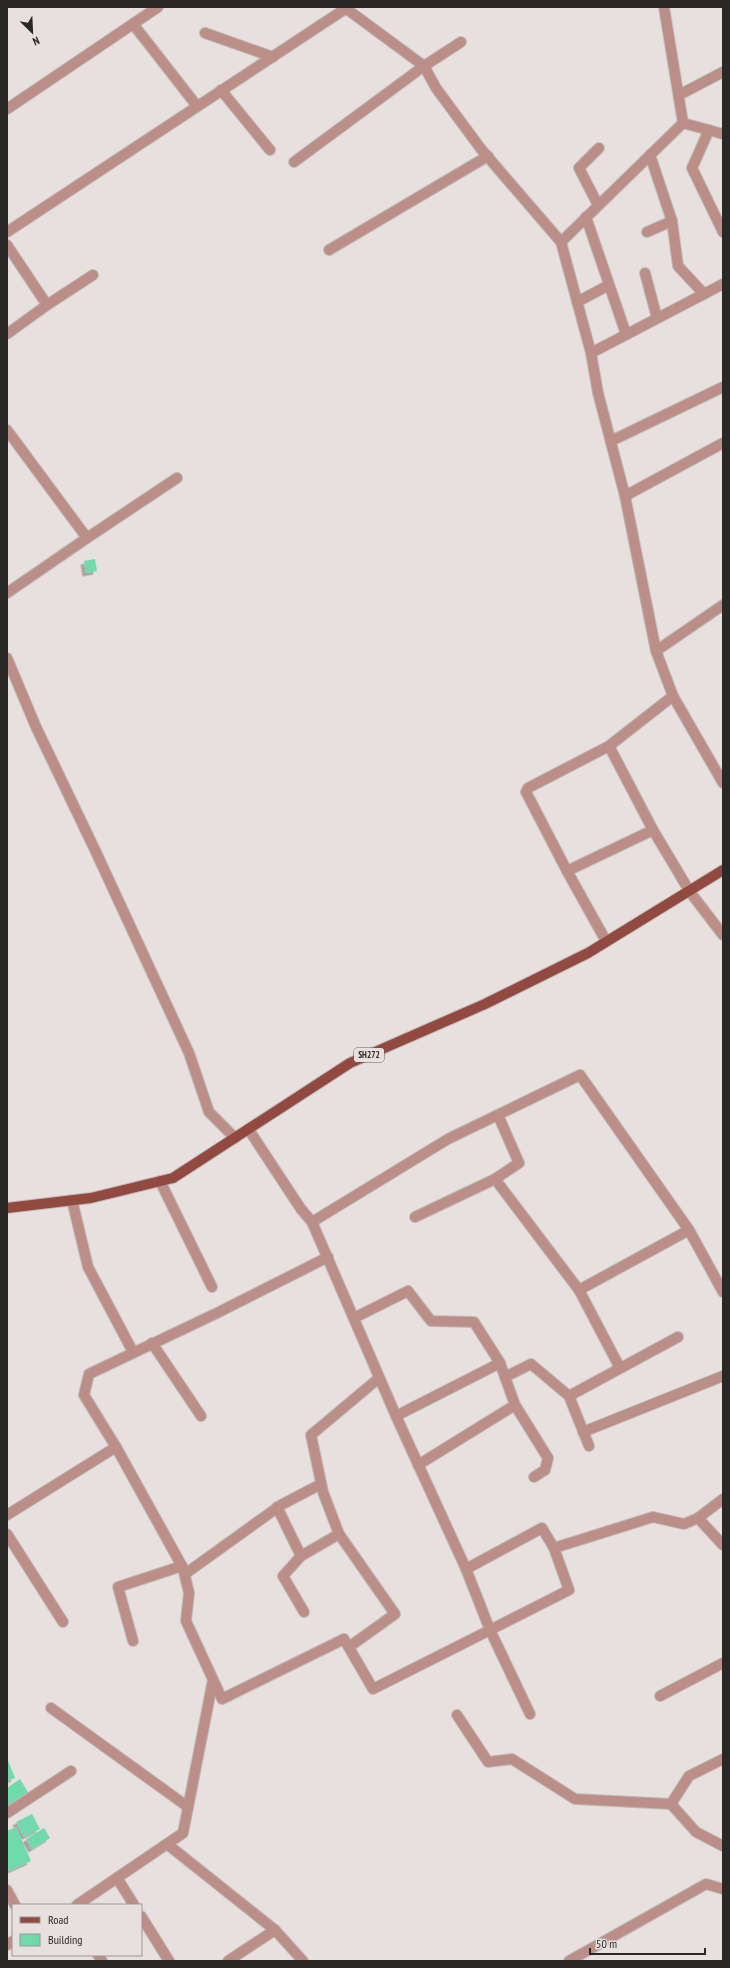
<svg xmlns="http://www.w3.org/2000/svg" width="730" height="1968" font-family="'PT Sans Narrow',sans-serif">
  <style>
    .building { fill: #70daac; filter: url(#shadow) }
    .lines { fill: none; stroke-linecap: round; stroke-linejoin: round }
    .minor-casing { stroke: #c1bbba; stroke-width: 12 }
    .major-casing { stroke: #c1bbba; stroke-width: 12 }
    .minor { stroke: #bb8f88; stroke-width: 10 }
    .major { stroke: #92493f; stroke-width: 10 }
    .labels { text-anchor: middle; stroke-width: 3; stroke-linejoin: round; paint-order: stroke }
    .shield { fill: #e7e0df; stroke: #635e5e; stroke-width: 1 }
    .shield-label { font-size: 9px; font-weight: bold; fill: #2a2727 }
  </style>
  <defs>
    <filter id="shadow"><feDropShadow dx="-3.5" dy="3.5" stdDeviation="0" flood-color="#0004"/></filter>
  </defs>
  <rect width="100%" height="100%" fill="#e7e0df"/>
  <g class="building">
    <polygon points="95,559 97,571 86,573 84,561"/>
    <polygon points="7,1758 15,1778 7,1781"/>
    <polygon points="20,1779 29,1794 10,1807 7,1803 7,1788"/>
    <polygon points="32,1814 40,1829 24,1837 16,1822"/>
    <polygon points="16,1827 31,1861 9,1871 7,1865 7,1831"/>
    <polygon points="44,1828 50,1838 32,1849 26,1839"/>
  </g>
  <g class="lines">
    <g class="minor-casing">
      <g id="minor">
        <polyline points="344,7 424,66 436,88 481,149 561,242"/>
        <polyline points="664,7 683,123 561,242 591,353 598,393 625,496 656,651 673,696 723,783"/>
        <polyline points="133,24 197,106"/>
        <polyline points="205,33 273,57"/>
        <polyline points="221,90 270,150"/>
        <polyline points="679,95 723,72"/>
        <polyline points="7,109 158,7"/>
        <polyline points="683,123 723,134"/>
        <polyline points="709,130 692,168 723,232"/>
        <polyline points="650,155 672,221 678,266 704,294"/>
        <polyline points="294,162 424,66 461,42"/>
        <polyline points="598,205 579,168 599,148"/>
        <polyline points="586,217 626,334"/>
        <polyline points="7,232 345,9"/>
        <polyline points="647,232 672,221"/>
        <polyline points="7,245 47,305 7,334"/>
        <polyline points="329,250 488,156"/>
        <polyline points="645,273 657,318"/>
        <polyline points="577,302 609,285"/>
        <polyline points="47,305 93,275"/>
        <polyline points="591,353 723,284"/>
        <polyline points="7,430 87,538 7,593"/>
        <polyline points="611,441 723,387"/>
        <polyline points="625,496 723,443"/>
        <polyline points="87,538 177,478"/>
        <polyline points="656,651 723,605"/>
        <polyline points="7,658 36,727 95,850 189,1053 209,1112 235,1138"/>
        <polyline points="609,746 653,830 690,892 723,935"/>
        <polyline points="567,871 653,830"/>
        <polyline points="606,941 567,871 526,792 528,788 609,746 673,696"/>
        <polyline points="249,1130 301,1209 312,1222 448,1139 580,1075 689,1230 723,1292"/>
        <polyline points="495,1179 579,1290 620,1368"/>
        <polyline points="160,1181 212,1287"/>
        <polyline points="72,1200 88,1267 133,1352"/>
        <polyline points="415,1217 495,1179 519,1163 498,1115"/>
        <polyline points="312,1222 396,1416 466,1569 542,1528 554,1548 653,1517 684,1524 698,1518 723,1499"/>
        <polyline points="328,1257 217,1313 89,1374 84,1395 116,1447 183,1568 189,1593 186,1621 222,1699 344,1639 373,1689 490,1630 466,1569"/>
        <polyline points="579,1290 689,1230"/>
        <polyline points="354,1318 408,1291 431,1321 474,1322 500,1363 515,1405 548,1458 545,1470 534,1477"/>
        <polyline points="152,1343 201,1416"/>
        <polyline points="505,1377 531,1364 569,1396 589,1446"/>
        <polyline points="569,1396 678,1337"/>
        <polyline points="396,1416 500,1363"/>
        <polyline points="583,1432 723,1376"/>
        <polyline points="418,1465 515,1405"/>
        <polyline points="277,1507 301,1556"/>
        <polyline points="7,1515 116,1447"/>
        <polyline points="698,1518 723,1545"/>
        <polyline points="7,1534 63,1622"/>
        <polyline points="185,1574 281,1505 321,1484"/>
        <polyline points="304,1612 283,1576 301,1556 339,1534"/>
        <polyline points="133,1641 118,1587 182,1566"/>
        <polyline points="349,1647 395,1614 339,1534 323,1492 311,1435 379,1378"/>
        <polyline points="660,1696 723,1663"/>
        <polyline points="51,1708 188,1807"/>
        <polyline points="530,1714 490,1630 569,1590 554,1548"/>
        <polyline points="457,1715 488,1762 512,1759 575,1799 671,1804 696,1832 723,1846"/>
        <polyline points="671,1804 689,1776 723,1759"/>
        <polyline points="7,1813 71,1771"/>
        <polyline points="167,1844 275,1930 303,1961"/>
        <polyline points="117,1878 134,1905"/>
        <polyline points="7,1890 15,1905"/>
        <polyline points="77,1905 183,1833 213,1680"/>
        <polyline points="141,1916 169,1961"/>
        <polyline points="7,1945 13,1941"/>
        <polyline points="98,1955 102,1961"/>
        <polyline points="228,1961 275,1930"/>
        <polyline points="569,1961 706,1884 723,1889"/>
      </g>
    </g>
    <g class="major-casing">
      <polyline id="major" points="7,1208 91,1198 173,1178 350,1063 485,1004 588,953 723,870"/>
    </g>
    <use href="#minor" class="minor"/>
    <use href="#major" class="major"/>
  </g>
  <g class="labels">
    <rect class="shield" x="354" y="1048" width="30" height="14" rx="3"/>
    <g class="shield-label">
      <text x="369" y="1058">SH272</text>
    </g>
  </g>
  <rect width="730" height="1968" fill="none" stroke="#2a2727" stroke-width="16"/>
  <rect x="12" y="1904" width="130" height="52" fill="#e7e0df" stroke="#9b9695"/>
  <rect x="20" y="1917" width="20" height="6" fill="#92493f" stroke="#9b9695"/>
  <text x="48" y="1924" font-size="12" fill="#2a2727">Road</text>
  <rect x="20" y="1934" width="20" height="12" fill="#70daac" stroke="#9b9695"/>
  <text x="48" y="1944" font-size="12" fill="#2a2727">Building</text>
  <g transform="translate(32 32) rotate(156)" stroke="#e7e0df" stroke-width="3" paint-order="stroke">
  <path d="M0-3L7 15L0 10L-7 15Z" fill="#2a2727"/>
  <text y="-6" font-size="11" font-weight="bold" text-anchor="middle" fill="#2a2727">N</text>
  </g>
  <path d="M590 1948v6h115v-6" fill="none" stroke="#2a2727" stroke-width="2"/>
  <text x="596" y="1948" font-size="12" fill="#2a2727" stroke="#e7e0df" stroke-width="3" paint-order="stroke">50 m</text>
</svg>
